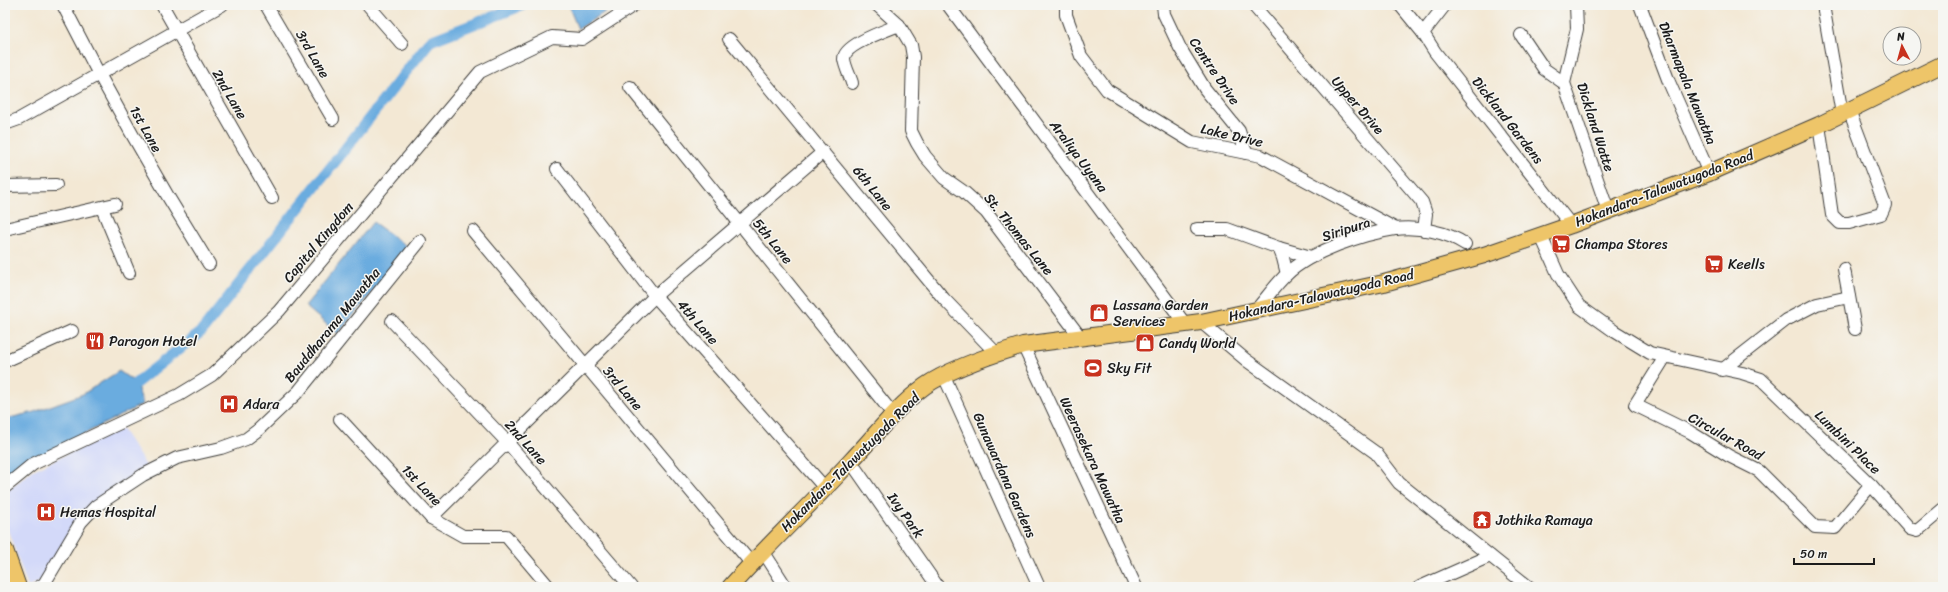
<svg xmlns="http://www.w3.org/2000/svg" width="1948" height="592" font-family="Sriracha,sans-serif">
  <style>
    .built { fill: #d3d9f9 }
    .water { fill: #6aacdf; stroke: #43647e }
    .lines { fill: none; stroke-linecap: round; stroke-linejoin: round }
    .canal { stroke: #6aacdf; stroke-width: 11 }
    .minor-casing { stroke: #3c3b38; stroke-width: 14 }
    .major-casing { stroke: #3c3b38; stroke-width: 18 }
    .minor { stroke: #fff; stroke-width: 12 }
    .major { stroke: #eec569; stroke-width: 16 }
    .labels { text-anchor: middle; stroke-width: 3; stroke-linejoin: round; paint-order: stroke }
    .street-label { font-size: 14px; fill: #1c1c1c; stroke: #f6f6f2 }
    .poi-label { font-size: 14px; fill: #1c1c1c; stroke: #f6f6f2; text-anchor: start }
  </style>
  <rect width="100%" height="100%" fill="#f6f6f2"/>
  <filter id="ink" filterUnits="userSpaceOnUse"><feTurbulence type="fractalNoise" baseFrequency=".025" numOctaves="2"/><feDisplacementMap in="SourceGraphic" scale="8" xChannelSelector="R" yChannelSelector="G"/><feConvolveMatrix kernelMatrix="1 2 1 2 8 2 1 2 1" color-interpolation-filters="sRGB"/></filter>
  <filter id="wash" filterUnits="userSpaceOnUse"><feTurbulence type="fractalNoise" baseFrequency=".012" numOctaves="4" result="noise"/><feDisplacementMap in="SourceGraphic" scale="16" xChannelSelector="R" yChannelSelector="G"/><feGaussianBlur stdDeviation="0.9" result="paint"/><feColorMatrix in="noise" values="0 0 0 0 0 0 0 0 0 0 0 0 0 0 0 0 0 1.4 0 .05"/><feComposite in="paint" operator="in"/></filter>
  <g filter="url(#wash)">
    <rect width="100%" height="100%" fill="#f3e8d4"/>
    <polygon class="built" points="122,429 147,467 94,503 42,581 28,587 5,522 5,493 33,470"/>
    <g class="water">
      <polygon points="568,5 616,5 578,29"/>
      <polygon points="373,222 409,248 338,334 305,306"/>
      <polygon points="119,371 136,383 143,404 35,459 5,484 5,419 34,412 83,394"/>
    </g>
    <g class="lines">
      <polyline class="canal" points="136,383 202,331 430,41 523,5"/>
    </g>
  </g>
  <g filter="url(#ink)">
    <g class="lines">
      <g class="minor-casing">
        <g id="minor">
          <path d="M63,5C108,94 156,179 209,264"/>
          <polyline points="162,5 272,198"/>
          <polyline points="266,5 333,119"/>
          <polyline points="368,5 402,44"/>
          <polyline points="877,5 899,25 911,45 913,57 911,131 917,143 925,156 944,178 964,192 986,212 1081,338"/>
          <polyline points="948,5 1185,324"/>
          <polyline points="1066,5 1066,15 1081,56 1107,90 1192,142 1261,156 1396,229"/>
          <polyline points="1163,5 1164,14 1180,48 1205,89 1239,131 1246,153"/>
          <polyline points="1253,5 1422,202 1426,214 1424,230"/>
          <polyline points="1400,5 1423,33"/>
          <polyline points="1445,5 1423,33 1435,52 1571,225"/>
          <polyline points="1576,5 1577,29 1564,83 1608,211"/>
          <polyline points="1640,5 1669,82 1709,173"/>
          <polyline points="1823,5 1842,114"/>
          <polyline points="1521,35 1544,69 1564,83"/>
          <polyline points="729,39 944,299 996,353"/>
          <path d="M852,83C850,76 845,67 844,59C843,45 887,30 899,25"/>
          <polyline points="630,87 893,414"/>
          <polyline points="5,124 19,119 222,5"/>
          <polyline points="1819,125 1832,215 1840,223 1849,223 1881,214 1885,205 1849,110"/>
          <polyline points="557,169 655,296 825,488"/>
          <polyline points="5,186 56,185"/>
          <polyline points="102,208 129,273"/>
          <polyline points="5,229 115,204"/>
          <polyline points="1197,229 1227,229 1279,248 1311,257"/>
          <polyline points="473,231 751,563"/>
          <polyline points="1541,236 1558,274 1579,306 1614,331 1650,353 1742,373 1761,379 1871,485 1910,529 1917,531 1943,509"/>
          <polyline points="1279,248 1283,258 1287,274"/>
          <polyline points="1844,269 1855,329"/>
          <path d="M1255,311C1266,299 1275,285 1287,274C1312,251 1362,234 1395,229C1418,226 1447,232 1465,244"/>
          <polyline points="392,321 507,442 631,587"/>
          <polyline points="1201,322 1246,360 1376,453 1399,483 1529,587"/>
          <polyline points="1023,345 1136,587"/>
          <polyline points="1665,357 1635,405 1690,432 1729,456 1759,471 1815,527 1835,528 1871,485"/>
          <polyline points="5,361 72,331"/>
          <polyline points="1722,370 1786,320 1817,304 1849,297"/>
          <polyline points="944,376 1039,587"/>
          <polyline points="340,419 431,518 463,536 506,536 549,587"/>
          <polyline points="851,462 938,587"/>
          <polyline points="5,487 33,464 179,395 212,375 279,311 480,72 552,37 582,39 634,5"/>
          <polyline points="431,518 655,296 823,152"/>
          <polyline points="763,551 786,587"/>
          <polyline points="39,587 44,584 81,522 96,506 143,475 177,458 221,448 246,439 258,430 299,391 420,241"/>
          <polyline points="1420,587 1490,556"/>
        </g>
      </g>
      <g class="major-casing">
        <g id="major">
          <polyline points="5,550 18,587"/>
          <polyline points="5,586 5,587"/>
          <path d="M730,587C769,544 811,504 850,462C874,437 896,407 925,386C949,369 994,354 1023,345L1201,322L1384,283L1484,255L1571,225L1709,173L1819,125L1943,64"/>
        </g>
      </g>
      <use href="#minor" class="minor"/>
      <use href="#major" class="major"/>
    </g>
  </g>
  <defs>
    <g id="supermarket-square" transform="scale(1)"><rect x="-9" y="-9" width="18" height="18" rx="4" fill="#c8321e" stroke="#f6f6f2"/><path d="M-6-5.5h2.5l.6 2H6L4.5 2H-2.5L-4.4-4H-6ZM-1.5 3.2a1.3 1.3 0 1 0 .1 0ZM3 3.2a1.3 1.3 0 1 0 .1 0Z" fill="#fff"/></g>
    <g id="shop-square" transform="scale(1)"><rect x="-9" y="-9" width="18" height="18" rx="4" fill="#c8321e" stroke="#f6f6f2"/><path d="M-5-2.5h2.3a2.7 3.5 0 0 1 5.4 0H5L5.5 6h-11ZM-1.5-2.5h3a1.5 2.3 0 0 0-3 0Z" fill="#fff"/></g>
    <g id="restaurant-square" transform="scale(1)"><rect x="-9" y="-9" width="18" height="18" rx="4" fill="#c8321e" stroke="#f6f6f2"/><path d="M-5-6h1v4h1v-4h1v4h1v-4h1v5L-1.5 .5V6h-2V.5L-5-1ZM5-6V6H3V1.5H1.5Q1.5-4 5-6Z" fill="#fff"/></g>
    <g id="stadium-square" transform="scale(1)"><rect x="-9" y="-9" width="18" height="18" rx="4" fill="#c8321e" stroke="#f6f6f2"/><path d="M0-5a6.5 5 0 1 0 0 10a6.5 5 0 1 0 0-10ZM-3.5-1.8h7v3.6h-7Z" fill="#fff"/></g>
    <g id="hospital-square" transform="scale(1)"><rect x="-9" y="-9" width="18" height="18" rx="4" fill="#c8321e" stroke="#f6f6f2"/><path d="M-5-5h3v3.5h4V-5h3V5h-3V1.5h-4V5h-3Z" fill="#fff"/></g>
    <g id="temple-square" transform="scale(1)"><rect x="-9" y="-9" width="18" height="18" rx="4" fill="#c8321e" stroke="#f6f6f2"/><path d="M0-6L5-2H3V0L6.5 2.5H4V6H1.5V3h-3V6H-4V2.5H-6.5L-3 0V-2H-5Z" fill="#fff"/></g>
  </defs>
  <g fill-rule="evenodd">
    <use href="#supermarket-square" x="1561" y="244"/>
    <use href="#supermarket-square" x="1714" y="264"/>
    <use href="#shop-square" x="1099" y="313"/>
    <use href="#restaurant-square" x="95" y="341"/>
    <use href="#shop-square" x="1145" y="343"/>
    <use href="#stadium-square" x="1093" y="368"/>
    <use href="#hospital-square" x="229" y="404"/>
    <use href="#hospital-square" x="46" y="512"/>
    <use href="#temple-square" x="1482" y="520"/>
  </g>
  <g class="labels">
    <g class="street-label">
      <text transform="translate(313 54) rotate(60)" y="5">3rd Lane</text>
      <text transform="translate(1215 71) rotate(56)" y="5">Centre Drive</text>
      <text transform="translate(1688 83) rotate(68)" y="5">Dharmapala Mawatha</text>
      <text transform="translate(230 94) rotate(60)" y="5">2nd Lane</text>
      <text transform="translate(1358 105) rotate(49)" y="5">Upper Drive</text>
      <text transform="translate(1508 120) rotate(52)" y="5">Dickland Gardens</text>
      <text transform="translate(1596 127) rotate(72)" y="5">Dickland Watte</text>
      <text transform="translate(146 129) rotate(61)" y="5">1st Lane</text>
      <text transform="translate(1232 135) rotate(13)" y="5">Lake Drive</text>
      <text transform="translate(1079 156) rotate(53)" y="5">Araliya Uyana</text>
      <text transform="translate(873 188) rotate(51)" y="5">6th Lane</text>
      <text transform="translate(1664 188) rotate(-21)" y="5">Hokandara-Talawatugoda Road</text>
      <text transform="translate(1346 229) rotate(-18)" y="5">Siripura</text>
      <text transform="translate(1019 234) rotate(51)" y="5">St. Thomas Lane</text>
      <text transform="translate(773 241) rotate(51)" y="5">5th Lane</text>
      <text transform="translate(318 242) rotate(-50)" y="5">Capital Kingdom</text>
      <text transform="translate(1321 295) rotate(-13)" y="5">Hokandara-Talawatugoda Road</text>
      <text transform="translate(698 322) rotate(49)" y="5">4th Lane</text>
      <text transform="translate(332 325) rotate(-51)" y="5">Bauddharama Mawatha</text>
      <text transform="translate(623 388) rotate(50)" y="5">3rd Lane</text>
      <text transform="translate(1726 436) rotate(29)" y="5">Circular Road</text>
      <text transform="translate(526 442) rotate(48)" y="5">2nd Lane</text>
      <text transform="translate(1848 442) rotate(44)" y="5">Lumbini Place</text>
      <text transform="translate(1093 460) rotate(65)" y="5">Weerasekara Mawatha</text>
      <text transform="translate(850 462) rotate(-45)" y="5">Hokandara-Talawatugoda Road</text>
      <text transform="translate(1005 475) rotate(66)" y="5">Gunawardana Gardens</text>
      <text transform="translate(422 485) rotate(47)" y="5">1st Lane</text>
      <text transform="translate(906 515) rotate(55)" y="5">Ivy Park</text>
    </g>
    <g class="poi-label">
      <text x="1575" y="249">Champa Stores</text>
      <text x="1728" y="269">Keells</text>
      <text x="1113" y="310">Lassana Garden<tspan x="1113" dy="16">Services</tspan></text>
      <text x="109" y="346">Parogon Hotel</text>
      <text x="1159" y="348">Candy World</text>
      <text x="1107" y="373">Sky Fit</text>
      <text x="243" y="409">Adara</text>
      <text x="60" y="517">Hemas Hospital</text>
      <text x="1496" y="525">Jothika Ramaya</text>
    </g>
  </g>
  <rect width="1948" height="592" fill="none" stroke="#f6f6f2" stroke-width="20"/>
  <g transform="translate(1902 46) rotate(354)"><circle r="19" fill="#f6f6f2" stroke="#9f9f9c"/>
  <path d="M0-3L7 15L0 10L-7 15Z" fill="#c8321e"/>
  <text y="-6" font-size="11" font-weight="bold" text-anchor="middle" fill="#1c1c1c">N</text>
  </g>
  <path d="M1794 558v6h80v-6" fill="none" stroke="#1c1c1c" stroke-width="2"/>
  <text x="1800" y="558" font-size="12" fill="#1c1c1c" stroke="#f6f6f2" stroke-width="3" paint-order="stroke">50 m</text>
</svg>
